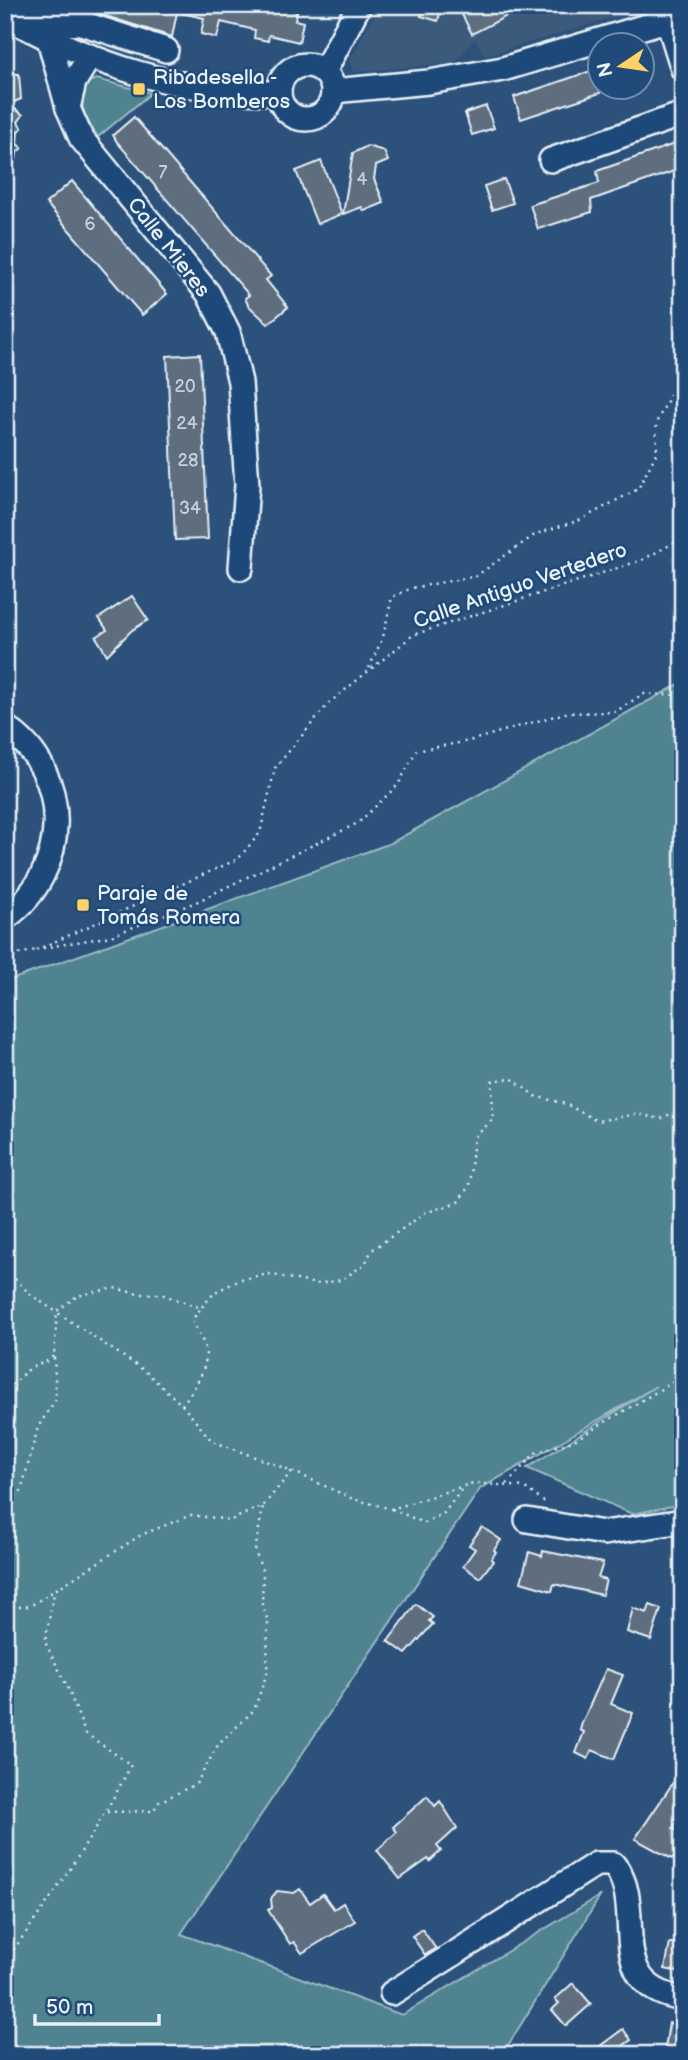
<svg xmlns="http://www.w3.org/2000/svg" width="688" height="2060" font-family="'Balsamiq Sans',sans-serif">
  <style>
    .built { fill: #3b5a7c }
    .green { fill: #50838f; stroke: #9cbac4; stroke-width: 2 }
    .building { fill: #5e6e7e; stroke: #e8f1f8; stroke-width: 2 }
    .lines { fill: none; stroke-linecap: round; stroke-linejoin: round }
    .minor-casing { stroke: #e8f1f8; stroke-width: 28 }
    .path { stroke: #e8f1f8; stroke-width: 2.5; stroke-dasharray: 2 5; stroke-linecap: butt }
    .minor { stroke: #1f4a7a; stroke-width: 23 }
    .poi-dot { fill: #ffd166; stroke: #1f4a7a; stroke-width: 2.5 }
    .labels { text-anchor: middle; stroke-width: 5; stroke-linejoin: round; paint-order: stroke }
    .number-label { font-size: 18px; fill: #c6d0da }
    .poi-label { font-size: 21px; fill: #e8f1f8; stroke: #1f4a7a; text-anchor: start }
    .street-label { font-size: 21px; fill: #e8f1f8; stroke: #1f4a7a }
  </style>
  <rect width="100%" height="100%" fill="#2c517b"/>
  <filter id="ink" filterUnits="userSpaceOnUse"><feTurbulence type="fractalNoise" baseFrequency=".0143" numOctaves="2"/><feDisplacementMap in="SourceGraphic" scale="14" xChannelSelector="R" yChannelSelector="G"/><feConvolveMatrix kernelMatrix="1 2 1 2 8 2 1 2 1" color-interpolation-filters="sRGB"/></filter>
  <g filter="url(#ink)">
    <polygon class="built" points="379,5 655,5 485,56 475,39 454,63 354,72 350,60"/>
    <g class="green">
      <path d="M96,79L151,93L98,137C86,121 74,100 88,82Z"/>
      <polygon points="683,682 683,1504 632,1514 527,1468 656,1386 480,1489 181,1934 402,2015 601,1895 502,2055 5,2055 5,982 391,843"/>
    </g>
    <g class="building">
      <polygon points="87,5 279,5 297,12 295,20 303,22 299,42 269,35 268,41 254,38 255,30 221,22 217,38 201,34 204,18 177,12 172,37 90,11"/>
      <polygon points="424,5 442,5 438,21 421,16"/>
      <polygon points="457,5 528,5 472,34"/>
      <polygon points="600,68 600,93 521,119 514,97"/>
      <polygon points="5,74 19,74 21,99 9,104 23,115 18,122 22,128 18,131 17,144 22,148 17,152 16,160 5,163"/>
      <polygon points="486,106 494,128 472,135 465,113"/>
      <polygon points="134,117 271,276 266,280 288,307 268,324 248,305 245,298 249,295 117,142 113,135"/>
      <polygon points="683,141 683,168 591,200 592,212 538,229 530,205 599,183 597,171"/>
      <polygon points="367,146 384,151 388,161 376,166 374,179 384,203 364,211 362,207 343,214 353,153"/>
      <polygon points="321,161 342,214 317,224 296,171"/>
      <polygon points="504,179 513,203 492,210 484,186"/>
      <polygon points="72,181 167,294 142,315 46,203"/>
      <polygon points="200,354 208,539 175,540 167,356"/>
      <polygon points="132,596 148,620 131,631 107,655 96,637 107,630 99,618"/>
      <polygon points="482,1527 501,1540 494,1550 496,1552 491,1559 493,1561 480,1578 463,1566 475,1549 469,1545"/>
      <polygon points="543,1551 603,1563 598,1578 606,1580 602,1595 554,1584 552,1591 521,1582 529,1552 542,1556"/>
      <polygon points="416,1604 433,1617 429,1621 433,1624 406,1654 388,1641"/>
      <polygon points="650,1605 661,1609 651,1640 627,1632 633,1608 647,1613"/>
      <polygon points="606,1669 623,1675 611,1704 633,1713 614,1759 592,1750 588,1759 576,1753 584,1732 580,1730 582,1723"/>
      <polygon points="683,1768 683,1814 673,1828 683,1834 683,1844 672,1859 635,1839"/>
      <polygon points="427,1796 435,1806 440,1801 457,1828 437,1846 441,1851 430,1861 428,1859 400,1879 377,1850 397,1832 393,1827"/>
      <polygon points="300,1889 310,1903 323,1894 334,1909 343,1903 355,1921 302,1953 294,1942 290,1944 268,1910 272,1908 271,1899 277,1891 294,1893"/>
      <polygon points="422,1929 436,1949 425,1955 412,1936"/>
      <polygon points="670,1943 683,1943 683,1969 678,1969 678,1972 665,1969"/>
      <polygon points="573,1983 591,2004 566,2026 552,2010 559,2003 555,1999"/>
      <polygon points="669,2023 683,2026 681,2055 664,2055"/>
      <polygon points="623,2029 631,2040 620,2048 626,2055 588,2055"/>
    </g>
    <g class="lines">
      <g class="minor-casing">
        <g id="minor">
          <polyline points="67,5 77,15 78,22"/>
          <path d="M5,16C93,64 178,94 279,93"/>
          <polyline points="668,21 683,69"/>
          <path d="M22,25L35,13C51,14 62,29 78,22L166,50"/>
          <polyline points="49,39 68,108 81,138 208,293 228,332 240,382 247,485 241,568"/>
          <circle cx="306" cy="92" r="27"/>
          <polyline points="324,72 359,5"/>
          <polyline points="333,91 429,82 503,69 683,15"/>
          <polyline points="68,108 74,82 90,56"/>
          <polyline points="551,160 683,114"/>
          <path d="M5,727C74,772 70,873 5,918"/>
          <polyline points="527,1520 604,1533 683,1521"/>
          <path d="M392,1993L596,1864H613C650,1907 599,1985 683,1999"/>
        </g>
      </g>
      <g class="path">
        <polyline points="369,668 383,637 392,597 412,588 476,576 536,534 580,520 638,489 657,452 656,423 683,370"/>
        <polyline points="43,948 111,936 196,902 358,823 398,785 416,751 469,741 565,713 615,712 643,694 683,695"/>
        <polyline points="36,950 238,859 260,833 275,768 329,703 413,635 642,560 683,538"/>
        <polyline points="5,957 36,950"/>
        <polyline points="5,1269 31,1295 145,1371 182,1405 212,1441 292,1471 353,1499 392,1509 473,1483 524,1487 544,1502"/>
        <path d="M5,1387C17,1385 19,1376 28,1370C35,1363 46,1365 53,1356"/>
        <path d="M182,1405C193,1390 212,1364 204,1345C201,1336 195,1328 192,1320L201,1308"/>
        <polyline points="507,1484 535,1453 573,1441 673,1382 683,1380"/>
        <polyline points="5,1506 21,1491 38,1427 56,1399 54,1356 57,1311 77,1296 114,1288 138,1294 161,1294 201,1308 215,1292 242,1279 269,1274 316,1284 341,1280 365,1264 372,1250 425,1213 458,1202 469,1186 474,1138 493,1119 492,1081 511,1078 535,1096 566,1104 597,1121 637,1114 661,1119 683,1107"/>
        <polyline points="392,1509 424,1523 444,1513 464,1486"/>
        <polyline points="5,1608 30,1606 141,1535 191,1515 231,1520 263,1506 292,1471"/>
        <polyline points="107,1812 153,1811 159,1802 196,1784 218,1745 254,1710 267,1673 268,1621 262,1604 263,1573 255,1551 263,1506"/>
        <path d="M5,1961C52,1898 95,1835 131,1765L85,1733L67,1686L45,1642L54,1593"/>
      </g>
      <use href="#minor" class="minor"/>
    </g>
  </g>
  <g class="poi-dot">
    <rect x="132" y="82" width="14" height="14" rx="3.5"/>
    <rect x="76" y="898" width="14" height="14" rx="3.5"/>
  </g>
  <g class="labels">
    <g class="number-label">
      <text x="163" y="178">7</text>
      <text x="362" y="185">4</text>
      <text x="90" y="230">6</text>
      <text x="185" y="392">20</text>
      <text x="187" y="429">24</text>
      <text x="188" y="466">28</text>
      <text x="190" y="514">34</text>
    </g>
    <g class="poi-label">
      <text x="153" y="84">Ribadesella -<tspan x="153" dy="24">Los Bomberos</tspan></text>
      <text x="97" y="900">Paraje de<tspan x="97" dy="24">Tomás Romera</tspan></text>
    </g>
    <g class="street-label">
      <text transform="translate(169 247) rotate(52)" y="7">Calle Mieres</text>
      <text transform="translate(520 585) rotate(-19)" y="7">Calle Antiguo Vertedero</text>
    </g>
  </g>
  <rect width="688" height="2060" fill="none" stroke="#1f4a7a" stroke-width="28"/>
  <rect x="14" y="14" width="660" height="2032" fill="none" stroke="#e8f1f8" stroke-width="2.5" filter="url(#ink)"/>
  <g transform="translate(621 66) rotate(257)"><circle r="33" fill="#1f4a7a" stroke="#6f8dac" stroke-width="2"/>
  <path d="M0-5L12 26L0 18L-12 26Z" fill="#ffd166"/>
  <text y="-10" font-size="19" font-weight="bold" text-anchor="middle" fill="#e8f1f8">N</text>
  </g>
  <path d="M35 2014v10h124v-10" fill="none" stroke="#e8f1f8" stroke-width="3.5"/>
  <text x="46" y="2014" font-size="21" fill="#e8f1f8" stroke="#1f4a7a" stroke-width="5" paint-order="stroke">50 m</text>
</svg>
